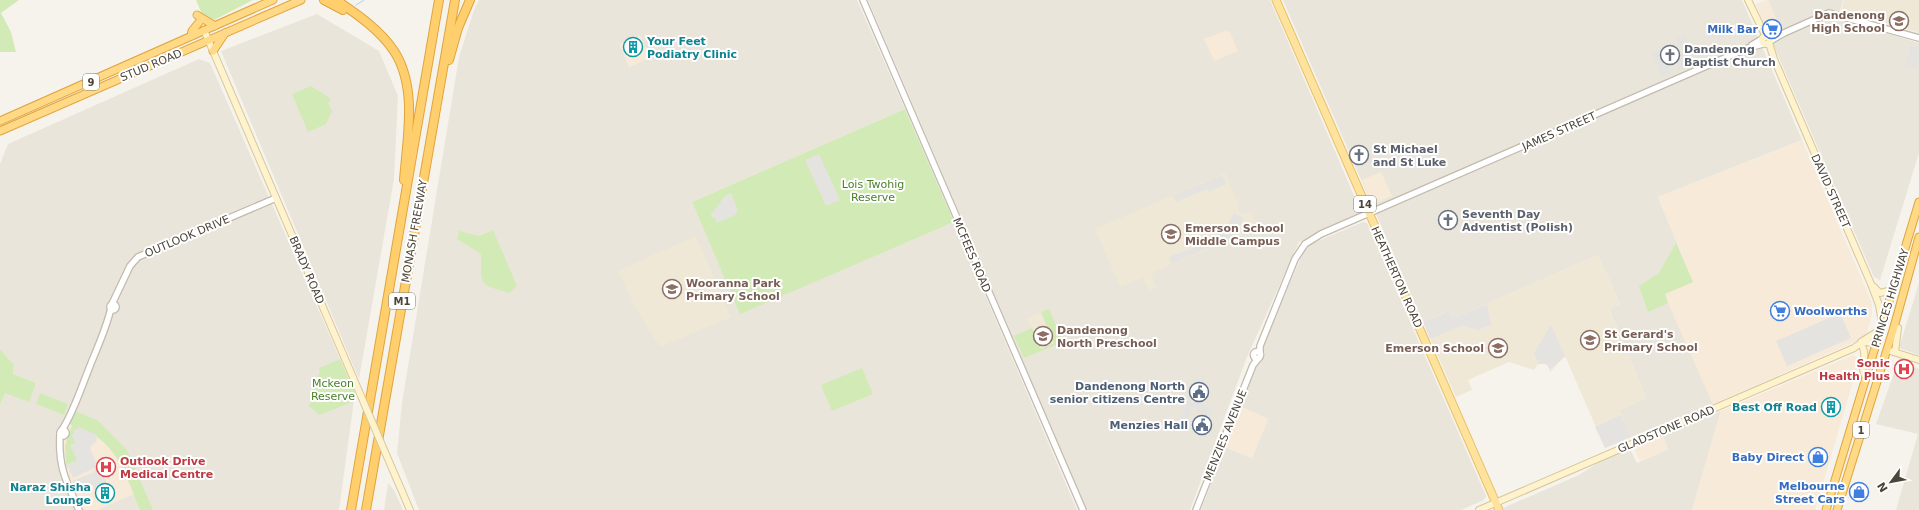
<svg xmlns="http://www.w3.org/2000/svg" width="1919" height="510" font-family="'DejaVu Sans',sans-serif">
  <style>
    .residential { fill: #eae5da }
    .commercial { fill: #f7ead8 }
    .education { fill: #efe8d6 }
    .green { fill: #d2eab5 }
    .parking { fill: #e5e3e0 }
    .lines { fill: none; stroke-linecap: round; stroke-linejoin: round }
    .stream { stroke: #a9d4f2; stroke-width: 1 }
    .tertiary-casing { stroke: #c2bbae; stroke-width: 8 }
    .secondary-casing { stroke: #d6c79b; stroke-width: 8 }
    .primary-casing { stroke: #e6c16a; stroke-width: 9 }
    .trunk-casing { stroke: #e0a43c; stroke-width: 9 }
    .motorway-casing { stroke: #e0a43c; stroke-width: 10 }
    .tertiary { stroke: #fff; stroke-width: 5.5 }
    .secondary { stroke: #fff3cd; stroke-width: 6 }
    .primary { stroke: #ffe39c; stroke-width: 7 }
    .trunk { stroke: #ffd985; stroke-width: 7 }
    .motorway { stroke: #ffcf6e; stroke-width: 8 }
    .secondary-bridge-casing { stroke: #d6c79b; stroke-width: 8; stroke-linecap: butt }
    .secondary-bridge { stroke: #fff3cd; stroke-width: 6 }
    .labels { text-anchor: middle; stroke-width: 4; stroke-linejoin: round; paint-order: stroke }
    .shield { fill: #fff; stroke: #817c74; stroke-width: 1 }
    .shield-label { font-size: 10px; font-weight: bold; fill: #4b4439 }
    .education-label { font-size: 11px; font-weight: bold; fill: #785e54; stroke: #fff; text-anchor: start }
    .shop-label { font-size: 11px; font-weight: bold; fill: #366cbe; stroke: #fff; text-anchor: end }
    .culture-label { font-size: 11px; font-weight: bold; fill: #0d838f; stroke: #fff; text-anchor: end }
    .worship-label { font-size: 11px; font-weight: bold; fill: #5b616d; stroke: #fff; text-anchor: start }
    .street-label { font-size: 11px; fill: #4b4439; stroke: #fff }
    .park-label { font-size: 11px; fill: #4a7f2a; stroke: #fff }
    .health-label { font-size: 11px; font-weight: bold; fill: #be3a42; stroke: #fff; text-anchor: end }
    .service-label { font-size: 11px; font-weight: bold; fill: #4e5e75; stroke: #fff; text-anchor: end }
  </style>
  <rect width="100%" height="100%" fill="#f6f3ec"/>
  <g class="residential">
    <polygon points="479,0 857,0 905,109 692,202 740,313 954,222 1077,510 419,510 397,453 402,403 459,57 474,10"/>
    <polygon points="868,0 1270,0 1361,212 1299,242 1247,357 1190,510 1087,510"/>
    <polygon points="1283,0 1742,0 1802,140 1658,197 1693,282 1665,294 1713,404 1631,437 1619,410 1646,398 1609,309 1620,304 1598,255 1452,319 1448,311 1423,322"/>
    <polygon points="1768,0 1843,0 1838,18 1919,43 1919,153 1880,280 1874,277 1769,35 1781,30"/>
    <polygon points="317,14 379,51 398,96 394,179 359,379 221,51"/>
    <polygon points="199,59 210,63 355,393 339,510 0,510 0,405 5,392 36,383 13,374 14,365 0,349 0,164 8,144"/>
    <polygon points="1363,222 1367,223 1486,496 1484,500 1461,510 1201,510 1225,447 1252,458 1268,419 1241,407 1275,316 1304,251 1311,244"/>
    <polygon points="1919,283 1919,355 1899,348"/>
    <polygon points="1899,359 1919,369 1919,510 1896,510 1918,434 1876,424"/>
    <polygon points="1721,411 1692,510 1504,510 1503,508 1579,475 1609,456 1628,449 1631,451 1637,463 1668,449 1662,434"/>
    <polygon points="388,483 394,490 403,510 384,510"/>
  </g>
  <g class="commercial">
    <polygon points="1766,0 1768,0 1781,30 1769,35 1756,4"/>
    <polygon points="1225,31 1230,32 1238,51 1214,61 1204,39"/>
    <polygon points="640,35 650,58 629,67 619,44"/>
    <polygon points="1802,140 1872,303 1872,313 1866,337 1713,404 1664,294 1693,282 1658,197"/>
    <polygon points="1381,172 1392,196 1372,204 1362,180"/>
    <polygon points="1853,355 1860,358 1815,510 1692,510 1721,411"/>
    <polygon points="1241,407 1268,419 1252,458 1225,447"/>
    <polygon points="70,424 97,435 117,455 134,494 97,510 82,510 65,470 62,448 63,438"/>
    <polygon points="1662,434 1668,449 1640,461 1634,448 1635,445"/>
  </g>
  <g class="education">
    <polygon points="1844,0 1919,0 1919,33 1841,10"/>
    <polygon points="1225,173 1238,203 1238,210 1243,214 1247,214 1251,211 1259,228 1151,273 1157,288 1149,291 1143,277 1120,287 1095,229"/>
    <polygon points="696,236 731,317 660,347 635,307 618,271"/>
    <polygon points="1598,255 1620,304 1609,310 1646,398 1619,410 1631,437 1605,448 1565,356 1550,372 1548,366 1544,363 1537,365 1534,370 1509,362 1468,380 1472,390 1456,397 1423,322 1449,311 1452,319"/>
    <polygon points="1041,312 1054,343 1041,349 1028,320 1026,321 1025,319"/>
  </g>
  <g class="green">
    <polygon points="0,0 19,0 1,13 11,32 16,52 0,52"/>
    <polygon points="196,0 253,0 214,20 202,14"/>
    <polygon points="311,86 331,99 328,103 332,111 326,124 308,132 292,94"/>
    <polygon points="905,109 954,222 740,314 692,202"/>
    <path d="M493,230L517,286L509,293C478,284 481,286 481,254L457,239L459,231L479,236Z"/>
    <polygon points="1676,243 1693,282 1665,294 1668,303 1648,312 1639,286 1659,273"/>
    <polygon points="1049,309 1063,342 1024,358 1014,336 1032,328 1041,349 1054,343 1041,312"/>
    <polygon points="0,349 14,365 13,374 36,383 29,402 5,393 0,405"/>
    <polygon points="340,359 355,393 355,401 319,415 309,406 320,371 319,368"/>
    <polygon points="862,368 873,394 832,411 821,385"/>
    <polygon points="40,393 68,404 64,415 36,404"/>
    <path d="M75,411L97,420L127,450L153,510H140C126,476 117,440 78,428L75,443L77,461L66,465L65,446L72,425L70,424Z"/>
  </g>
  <g class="parking">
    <polygon points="1685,35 1690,47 1685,49 1686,51 1690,50 1695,63 1692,64 1693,66 1689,65 1678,71 1677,68 1679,66 1676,57 1684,52 1675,39"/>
    <polygon points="1911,46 1919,49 1919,57 1916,68 1905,64"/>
    <polygon points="1661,50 1671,73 1666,77 1665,76 1662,77 1652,54"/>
    <polygon points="819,154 840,200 826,206 805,160"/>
    <polygon points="1222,175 1226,184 1208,192 1207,189 1204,190 1176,202 1173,196"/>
    <polygon points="731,193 738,210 736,211 737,214 717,223 715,218 710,216 725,196"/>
    <polygon points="1234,213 1244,218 1235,236 1172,264 1169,257 1206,243 1204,239 1224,231"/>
    <polygon points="1487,304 1491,325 1478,330 1465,326 1458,327 1430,339 1423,322 1449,311 1452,319"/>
    <polygon points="1840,313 1851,338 1787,366 1776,341"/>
    <polygon points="1551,325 1565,356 1550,369 1546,364 1539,364 1534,353"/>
    <polygon points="1187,401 1193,403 1194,401 1211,407 1212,410 1208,416 1195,411 1196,408 1190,408 1189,409 1192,411 1184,431 1175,427 1182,410 1186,406"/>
    <polygon points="1621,415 1631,437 1605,448 1595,427"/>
    <polygon points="78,427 97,435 96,442 92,444 92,446 90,448 98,467 98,472 103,475 107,484 95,489 93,485 78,493 76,484 74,485 72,481 92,473 95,470 94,468 73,478 69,469 72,467 67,469 66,465 77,460 70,445 75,443 72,436 75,429 77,430"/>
  </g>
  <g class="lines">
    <polyline class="stream" points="356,5 364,0"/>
    <g class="tertiary-casing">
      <g id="tertiary">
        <polyline points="863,0 1083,510"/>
        <polyline points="1770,41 1784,33 1829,13 1919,38"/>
        <polyline points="1752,45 1762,39"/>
        <polyline points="112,304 130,266 138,257 276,198"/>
        <circle cx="113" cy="307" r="3"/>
        <circle cx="1257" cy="355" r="3.5"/>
        <polyline points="1260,353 1260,346 1295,259 1305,244 1321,234 1711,64 1748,48 1763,44"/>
        <path d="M62,430C73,413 80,391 88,371C96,350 106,330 111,308"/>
        <circle cx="63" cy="433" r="3"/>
        <path d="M60,434C58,467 66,481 79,510"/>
        <polyline points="1196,510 1253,365 1258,359"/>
      </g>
    </g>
    <g class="secondary-casing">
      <g id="secondary">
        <polyline points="1748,0 1766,37"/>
        <polyline points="204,30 361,396"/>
        <circle cx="1766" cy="40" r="4"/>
        <polyline points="1769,43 1774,59 1871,284 1879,305 1882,323"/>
        <polyline points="1874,287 1880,293 1892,290"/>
        <polyline points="1894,327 1898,328 1895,352"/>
        <polyline points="1861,342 1880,330"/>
        <path d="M1863,348C1868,359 1858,365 1866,377"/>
        <polyline points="1887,350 1919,360"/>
        <polyline points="385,452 410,510"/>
        <path d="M1479,510L1854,348C1861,342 1867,341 1876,344"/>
      </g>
    </g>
    <g class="primary-casing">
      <polyline id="primary" points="1276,0 1499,510"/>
    </g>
    <g class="trunk-casing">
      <g id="trunk">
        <polyline points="197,15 215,26"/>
        <polyline points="191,36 192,31 200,21"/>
        <polyline points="213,51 225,33"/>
        <polyline points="0,121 273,0"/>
        <polyline points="0,131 301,0"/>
        <polyline points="1826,510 1919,202"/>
        <polyline points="1837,510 1894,327 1919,237"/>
      </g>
    </g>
    <g class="motorway-casing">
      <g id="motorway">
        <polyline points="324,0 343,10"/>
        <path d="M336,0C357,14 380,30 394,51C418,88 407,139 404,180"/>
        <polyline points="449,60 458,28 470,0"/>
        <polyline points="351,510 439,0"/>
        <polyline points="366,510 455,0"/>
      </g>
    </g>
    <use href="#tertiary" class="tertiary"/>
    <use href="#secondary" class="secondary"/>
    <use href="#primary" class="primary"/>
    <use href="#trunk" class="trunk"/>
    <use href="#motorway" class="motorway"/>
    <g class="secondary-bridge-casing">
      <polyline id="secondary-bridge" points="361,396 385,452"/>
    </g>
    <use href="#secondary-bridge" class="secondary-bridge"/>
  </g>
  <defs>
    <g id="school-ring" transform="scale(1)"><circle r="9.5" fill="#fff" stroke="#8d6e63" stroke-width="1.5"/><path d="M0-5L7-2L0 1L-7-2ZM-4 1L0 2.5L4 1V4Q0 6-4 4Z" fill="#8d6e63"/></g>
    <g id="supermarket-ring" transform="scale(1)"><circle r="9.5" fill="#fff" stroke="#3f7fe0" stroke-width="1.5"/><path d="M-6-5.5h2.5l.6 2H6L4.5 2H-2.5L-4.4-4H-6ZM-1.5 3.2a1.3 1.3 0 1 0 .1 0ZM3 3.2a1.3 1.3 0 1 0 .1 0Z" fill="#3f7fe0"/></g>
    <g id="building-ring" transform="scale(1)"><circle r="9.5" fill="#fff" stroke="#0f9aa8" stroke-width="1.5"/><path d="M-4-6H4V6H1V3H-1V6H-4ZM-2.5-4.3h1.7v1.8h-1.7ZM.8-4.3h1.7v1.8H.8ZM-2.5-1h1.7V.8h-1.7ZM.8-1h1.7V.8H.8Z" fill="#0f9aa8"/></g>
    <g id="church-ring" transform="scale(1)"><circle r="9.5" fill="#fff" stroke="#6b7280" stroke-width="1.5"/><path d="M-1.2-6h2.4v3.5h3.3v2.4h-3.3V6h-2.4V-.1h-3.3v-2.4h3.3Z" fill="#6b7280"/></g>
    <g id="hospital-ring" transform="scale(1)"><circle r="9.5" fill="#fff" stroke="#e0444e" stroke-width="1.5"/><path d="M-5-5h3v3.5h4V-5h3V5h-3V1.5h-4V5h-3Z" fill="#e0444e"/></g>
    <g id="civic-ring" transform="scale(1)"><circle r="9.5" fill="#fff" stroke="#5c6f8a" stroke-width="1.5"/><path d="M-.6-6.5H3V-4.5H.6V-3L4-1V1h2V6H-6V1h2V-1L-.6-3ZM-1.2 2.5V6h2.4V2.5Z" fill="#5c6f8a"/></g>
    <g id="shop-ring" transform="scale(1)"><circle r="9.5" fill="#fff" stroke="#3f7fe0" stroke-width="1.5"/><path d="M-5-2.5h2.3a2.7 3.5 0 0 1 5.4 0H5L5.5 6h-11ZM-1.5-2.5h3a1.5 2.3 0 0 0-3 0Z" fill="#3f7fe0"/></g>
  </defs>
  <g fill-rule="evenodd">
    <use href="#school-ring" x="1899" y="21"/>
    <use href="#supermarket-ring" x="1772" y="29"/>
    <use href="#building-ring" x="633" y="47"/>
    <use href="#church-ring" x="1670" y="55"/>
    <use href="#church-ring" x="1359" y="155"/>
    <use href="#church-ring" x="1448" y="220"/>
    <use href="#school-ring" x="1171" y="234"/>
    <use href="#school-ring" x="672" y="289"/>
    <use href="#supermarket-ring" x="1780" y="311"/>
    <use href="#school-ring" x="1043" y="336"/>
    <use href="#school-ring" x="1590" y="340"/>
    <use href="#school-ring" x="1498" y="348"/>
    <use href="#hospital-ring" x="1904" y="369"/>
    <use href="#civic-ring" x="1199" y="392"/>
    <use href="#building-ring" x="1831" y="407"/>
    <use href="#civic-ring" x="1202" y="425"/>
    <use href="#shop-ring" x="1818" y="457"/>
    <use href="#hospital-ring" x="106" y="467"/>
    <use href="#shop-ring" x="1859" y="492"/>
    <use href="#building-ring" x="105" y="493"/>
  </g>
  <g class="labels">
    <g class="shield">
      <rect x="83" y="74" width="16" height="16" rx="3"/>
      <rect x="1354" y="196" width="22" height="16" rx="3"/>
      <rect x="389" y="293" width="26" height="16" rx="3"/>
      <rect x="1853" y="422" width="16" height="16" rx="3"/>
    </g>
    <g class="shield-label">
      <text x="91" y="86">9</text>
      <text x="1365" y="208">14</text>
      <text x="402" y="305">M1</text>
      <text x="1861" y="434">1</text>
    </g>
    <g class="education-label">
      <text x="1885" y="19" text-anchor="end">Dandenong<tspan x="1885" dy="13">High School</tspan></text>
      <text x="1185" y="232">Emerson School<tspan x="1185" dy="13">Middle Campus</tspan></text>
      <text x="686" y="287">Wooranna Park<tspan x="686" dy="13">Primary School</tspan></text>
      <text x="1057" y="334">Dandenong<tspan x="1057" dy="13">North Preschool</tspan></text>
      <text x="1604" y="338">St Gerard's<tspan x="1604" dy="13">Primary School</tspan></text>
      <text x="1484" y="352" text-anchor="end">Emerson School</text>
    </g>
    <g class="shop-label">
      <text x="1758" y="33">Milk Bar</text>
      <text x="1794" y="315" text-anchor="start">Woolworths</text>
      <text x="1804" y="461">Baby Direct</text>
      <text x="1845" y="490">Melbourne<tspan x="1845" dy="13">Street Cars</tspan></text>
    </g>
    <g class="culture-label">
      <text x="647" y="45" text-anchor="start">Your Feet<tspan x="647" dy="13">Podiatry Clinic</tspan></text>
      <text x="1817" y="411">Best Off Road</text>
      <text x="91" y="491">Naraz Shisha<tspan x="91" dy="13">Lounge</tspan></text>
    </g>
    <g class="worship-label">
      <text x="1684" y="53">Dandenong<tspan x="1684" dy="13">Baptist Church</tspan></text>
      <text x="1373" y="153">St Michael<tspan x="1373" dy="13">and St Luke</tspan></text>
      <text x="1462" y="218">Seventh Day<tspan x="1462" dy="13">Adventist (Polish)</tspan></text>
    </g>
    <g class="street-label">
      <text transform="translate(151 65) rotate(-23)" y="4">STUD ROAD</text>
      <text transform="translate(1559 131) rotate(-24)" y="4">JAMES STREET</text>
      <text transform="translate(1831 191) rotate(66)" y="4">DAVID STREET</text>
      <text transform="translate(414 231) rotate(-80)" y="4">MONASH FREEWAY</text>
      <text transform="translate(187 236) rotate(-23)" y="4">OUTLOOK DRIVE</text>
      <text transform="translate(972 255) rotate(67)" y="4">MCFEES ROAD</text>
      <text transform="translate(307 270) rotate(67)" y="4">BRADY ROAD</text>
      <text transform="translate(1397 277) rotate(66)" y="4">HEATHERTON ROAD</text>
      <text transform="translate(1890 298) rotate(-73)" y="4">PRINCES HIGHWAY</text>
      <text transform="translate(1666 429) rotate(-23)" y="4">GLADSTONE ROAD</text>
      <text transform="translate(1225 435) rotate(-68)" y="4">MENZIES AVENUE</text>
    </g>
    <g class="park-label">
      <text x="873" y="188">Lois Twohig<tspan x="873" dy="13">Reserve</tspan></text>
      <text x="333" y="387">Mckeon<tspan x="333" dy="13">Reserve</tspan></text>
    </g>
    <g class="health-label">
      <text x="1890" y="367">Sonic<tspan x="1890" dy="13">Health Plus</tspan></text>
      <text x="120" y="465" text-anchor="start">Outlook Drive<tspan x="120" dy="13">Medical Centre</tspan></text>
    </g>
    <g class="service-label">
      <text x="1185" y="390">Dandenong North<tspan x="1185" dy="13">senior citizens Centre</tspan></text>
      <text x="1188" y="429">Menzies Hall</text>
    </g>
  </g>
  <g transform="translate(1891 482) rotate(238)" stroke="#ffffff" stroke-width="3" paint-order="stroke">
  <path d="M0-3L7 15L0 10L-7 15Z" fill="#4b4439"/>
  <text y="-6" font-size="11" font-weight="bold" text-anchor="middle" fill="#4b4439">N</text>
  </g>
</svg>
